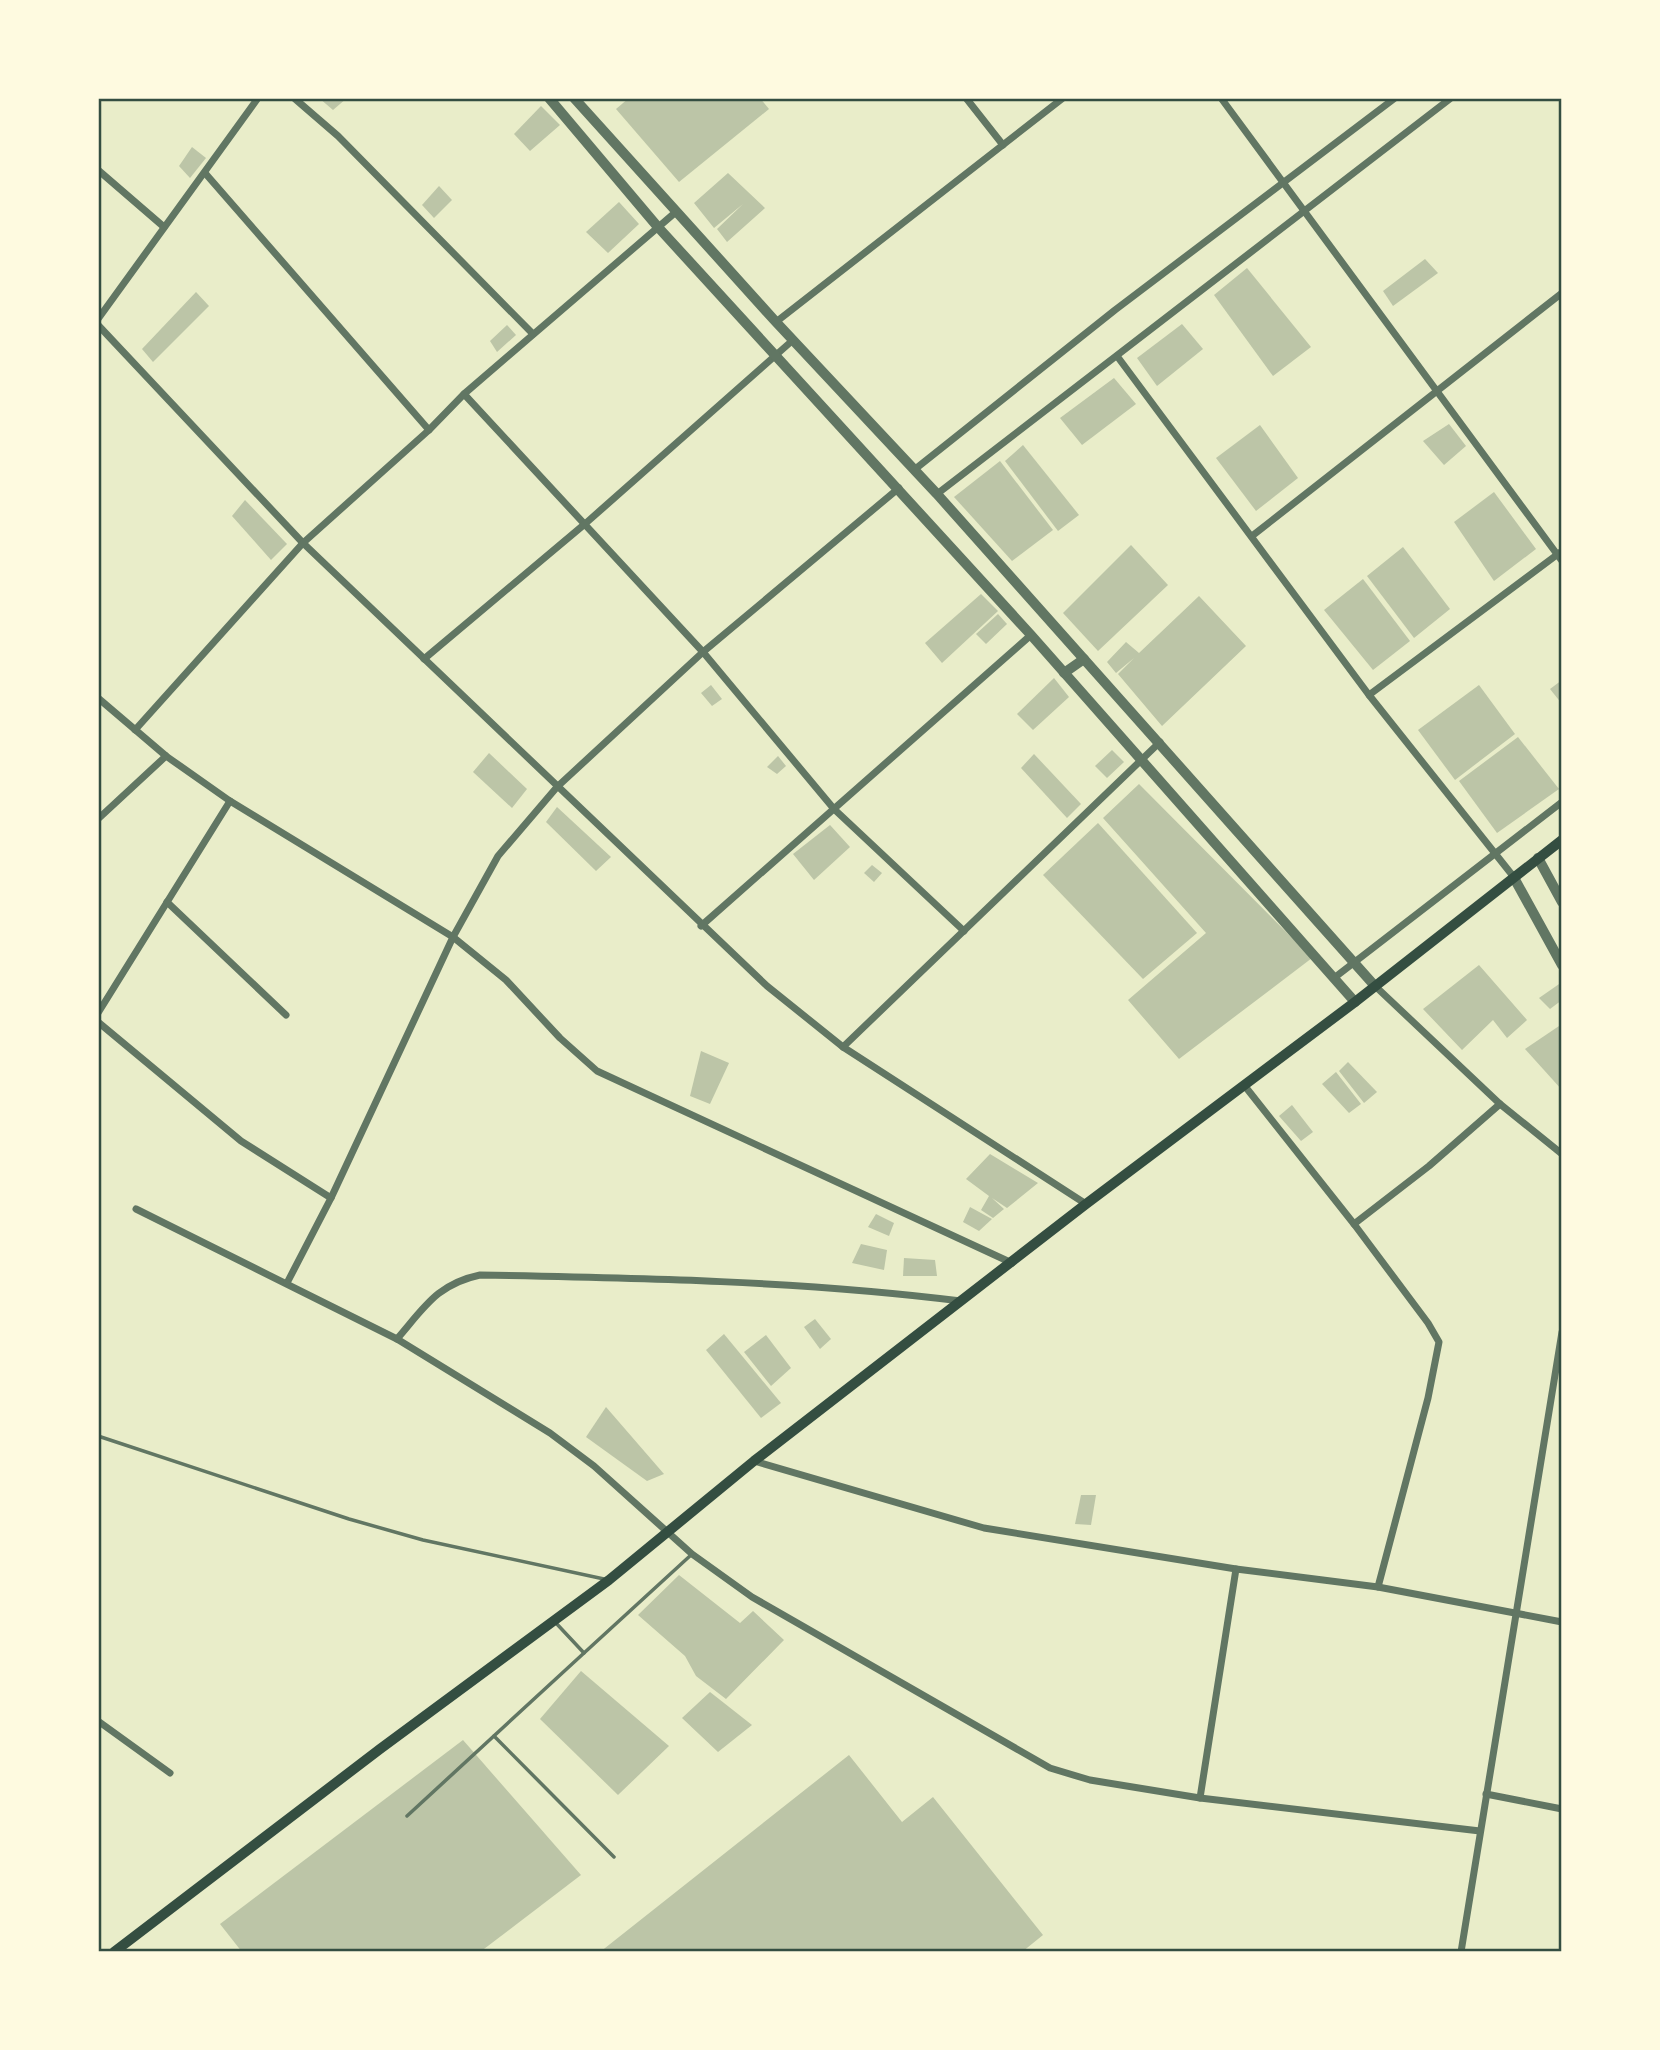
<svg xmlns="http://www.w3.org/2000/svg" width="1660" height="2050" font-family="Mulish,sans-serif">
  <style>
    .lines { fill: none; stroke-linecap: round; stroke-linejoin: round }
    .stream { stroke: #a3b18a; stroke-width: 5 }
    .building { fill: #bcc5a7 }
    .service { stroke: #617663; stroke-width: 3.5 }
    .minor { stroke: #617663; stroke-width: 7 }
    .tertiary { stroke: #617663; stroke-width: 10 }
    .secondary { stroke: #344e41; stroke-width: 10 }
    .neatline { fill: none; stroke: #344e41; stroke-width: 2.5 }
  </style>
  <rect width="100%" height="100%" fill="#e9edc9"/>
  <g class="lines">
    <polyline class="stream" points="98,1951 99,1952"/>
  </g>
  <g class="building">
    <polygon points="319,98 347,98 333,110"/>
    <polygon points="629,98 760,98 769,109 679,182 616,109"/>
    <polygon points="541,106 560,125 530,151 514,134"/>
    <polygon points="192,147 206,158 190,178 179,166"/>
    <polygon points="728,173 765,208 727,242 717,229 743,204 714,228 694,203"/>
    <polygon points="439,186 452,200 434,218 422,205"/>
    <polygon points="619,202 639,224 608,253 586,232"/>
    <polygon points="1425,259 1438,273 1393,306 1383,291"/>
    <polygon points="1247,268 1311,347 1273,376 1214,295"/>
    <polygon points="196,292 209,306 153,362 142,349"/>
    <polygon points="1182,324 1203,349 1157,386 1137,358"/>
    <polygon points="507,325 516,335 497,352 490,341"/>
    <polygon points="1114,378 1136,404 1082,445 1060,418"/>
    <polygon points="1449,424 1466,446 1444,465 1423,441"/>
    <polygon points="1260,425 1298,478 1256,511 1216,458"/>
    <polygon points="1023,445 1079,515 1058,531 1005,461"/>
    <polygon points="1000,461 1053,530 1012,561 954,497"/>
    <polygon points="1494,492 1536,549 1494,581 1454,522"/>
    <polygon points="245,500 287,544 271,560 232,516"/>
    <polygon points="1131,545 1168,585 1098,651 1063,613"/>
    <polygon points="1403,547 1450,609 1414,638 1367,576"/>
    <polygon points="1363,579 1410,641 1373,670 1324,610"/>
    <polygon points="981,594 998,611 942,663 925,643"/>
    <polygon points="1199,596 1246,646 1162,726 1118,674 1134,658 1116,673 1107,662 1126,642 1139,653"/>
    <polygon points="998,614 1007,624 986,644 976,634"/>
    <polygon points="1054,678 1069,697 1033,730 1017,714"/>
    <polygon points="1562,680 1562,704 1550,689"/>
    <polygon points="711,685 722,699 712,706 701,693"/>
    <polygon points="1479,685 1515,734 1455,780 1418,730"/>
    <polygon points="1518,737 1559,789 1497,833 1459,781"/>
    <polygon points="1112,750 1124,762 1107,778 1095,766"/>
    <polygon points="489,753 527,789 512,808 473,772"/>
    <polygon points="1034,754 1081,804 1067,818 1021,768"/>
    <polygon points="778,756 786,766 777,774 767,767"/>
    <polygon points="1139,784 1312,958 1179,1059 1128,1000 1206,933 1103,818"/>
    <polygon points="557,807 611,857 596,871 546,822"/>
    <polygon points="1098,823 1197,933 1143,979 1043,875"/>
    <polygon points="830,825 850,847 814,880 793,854"/>
    <polygon points="872,865 882,873 874,882 864,873"/>
    <polygon points="1479,965 1527,1020 1507,1038 1493,1020 1462,1050 1423,1009"/>
    <polygon points="1562,982 1562,1000 1550,1009 1539,998"/>
    <polygon points="1562,1024 1562,1090 1525,1049"/>
    <polygon points="701,1051 729,1063 710,1104 690,1096"/>
    <polygon points="1348,1062 1377,1092 1364,1103 1339,1071"/>
    <polygon points="1336,1072 1361,1104 1349,1113 1322,1084"/>
    <polygon points="1292,1105 1313,1132 1301,1141 1279,1116"/>
    <polygon points="990,1154 1038,1183 1007,1208 992,1198 1004,1209 993,1218 981,1210 989,1196 966,1179"/>
    <polygon points="970,1207 992,1219 979,1231 963,1222"/>
    <polygon points="876,1214 894,1223 889,1236 868,1227"/>
    <polygon points="861,1244 887,1250 884,1270 852,1263"/>
    <polygon points="904,1258 935,1260 937,1276 903,1276"/>
    <polygon points="815,1319 831,1339 820,1349 804,1327"/>
    <polygon points="724,1334 781,1403 761,1418 706,1350"/>
    <polygon points="766,1335 791,1368 771,1386 744,1352"/>
    <polygon points="606,1407 664,1474 647,1481 586,1437"/>
    <polygon points="1081,1495 1096,1495 1091,1525 1075,1524"/>
    <polygon points="679,1575 740,1623 753,1611 784,1640 726,1699 696,1676 685,1656 638,1615"/>
    <polygon points="581,1671 669,1746 618,1795 540,1719"/>
    <polygon points="710,1692 752,1725 718,1752 682,1718"/>
    <polygon points="463,1740 581,1875 480,1952 242,1952 220,1924"/>
    <polygon points="849,1755 902,1822 933,1797 1043,1935 1022,1952 600,1952"/>
  </g>
  <g class="lines">
    <g class="service">
      <polyline points="98,1436 349,1519 423,1540 604,1579"/>
      <polyline points="555,1622 584,1653 691,1555"/>
      <polyline points="494,1736 614,1857"/>
      <polyline points="407,1816 584,1653"/>
    </g>
    <g class="minor">
      <polyline points="294,98 338,136 533,334"/>
      <polyline points="966,98 1003,145"/>
      <polyline points="1221,98 1562,561"/>
      <polyline points="98,170 164,227"/>
      <polyline points="205,173 429,430"/>
      <polyline points="98,319 258,98"/>
      <polyline points="776,322 1063,98"/>
      <polyline points="98,325 303,543 767,986 843,1047 1086,1204"/>
      <polyline points="1117,356 1369,695 1513,876"/>
      <polyline points="464,394 703,652 834,809 964,931"/>
      <polyline points="914,470 1115,310 1395,98"/>
      <polyline points="937,494 1451,98"/>
      <polyline points="1252,536 1562,293"/>
      <polyline points="424,659 586,523 793,340"/>
      <polyline points="1369,695 1562,551"/>
      <polyline points="98,698 166,756 230,801 453,937 506,980 560,1038 597,1071 1012,1263"/>
      <polyline points="135,730 303,543 429,430 464,394 677,211"/>
      <polyline points="98,819 166,756"/>
      <polyline points="167,902 286,1015"/>
      <polyline points="701,926 1031,635"/>
      <polyline points="1334,978 1562,802"/>
      <polyline points="1374,985 1500,1104 1562,1154"/>
      <polyline points="98,1013 230,801"/>
      <polyline points="98,1022 241,1141 331,1198"/>
      <polyline points="843,1047 1160,742"/>
      <polyline points="1244,1085 1354,1224 1428,1323 1439,1342 1428,1398 1378,1587"/>
      <polyline points="136,1209 397,1339 550,1433 594,1466 692,1554 752,1597 1050,1768 1090,1780 1200,1798 1480,1831"/>
      <polyline points="1354,1224 1429,1166 1500,1104"/>
      <polyline points="287,1283 331,1198 453,937 498,856 557,787 703,652 899,488"/>
      <path d="M397,1339C424,1308 437,1284 480,1275C641,1278 801,1281 961,1301"/>
      <polyline points="754,1461 984,1528 1236,1569 1378,1587 1562,1622"/>
      <polyline points="98,1721 170,1773"/>
      <polyline points="1486,1794 1562,1809"/>
      <polyline points="1200,1798 1236,1569"/>
      <polyline points="1461,1952 1562,1332"/>
    </g>
    <g class="tertiary">
      <polyline points="549,98 657,226 1031,635 1355,1002"/>
      <polyline points="574,98 776,322 937,494 1374,985"/>
      <polyline points="1064,673 1084,659"/>
      <polyline points="1538,858 1562,902"/>
      <polyline points="1513,876 1562,965"/>
    </g>
    <polyline class="secondary" points="114,1952 380,1749 609,1580 754,1461 1086,1204 1355,1002 1562,840"/>
  </g>
  <rect width="1660" height="2050" fill="none" stroke="#fefae0" stroke-width="200"/>
  <rect x="100" y="100" width="1460" height="1850" class="neatline"/>
</svg>
